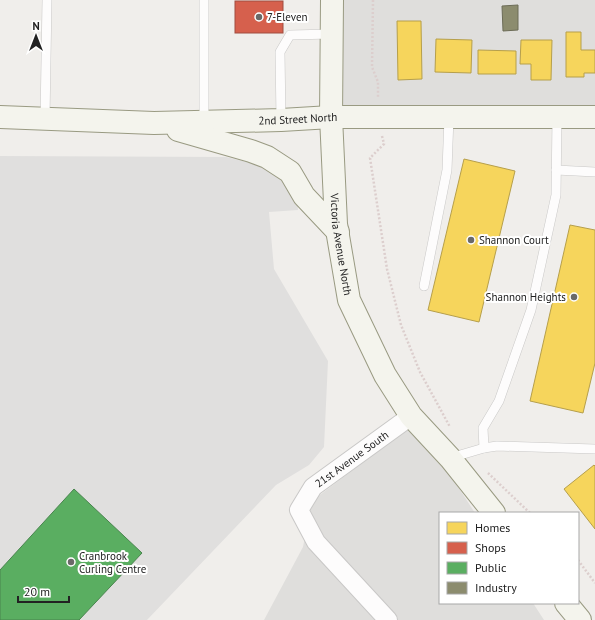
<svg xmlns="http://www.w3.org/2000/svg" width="595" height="620" font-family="'PT Sans',sans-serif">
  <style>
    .residential { fill: #dfdedc }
    .parking { fill: #e0dfde }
    .homes { fill: #f6d55c; stroke: #b69f4b }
    .shops { fill: #d6604d; stroke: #a04d40 }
    .public { fill: #5aae61; stroke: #49844e }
    .industry { fill: #8c8c6e; stroke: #6c6c57 }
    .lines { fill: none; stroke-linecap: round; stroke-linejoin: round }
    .lane-casing { stroke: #c9c8c7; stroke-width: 10 }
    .street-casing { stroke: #c9c8c7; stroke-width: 20 }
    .secondary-casing { stroke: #999a82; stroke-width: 24 }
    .path { stroke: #dccecd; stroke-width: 2.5; stroke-dasharray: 2 2; stroke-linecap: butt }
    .lane { stroke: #fdfcfc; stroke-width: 9 }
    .street { stroke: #fdfcfc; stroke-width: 18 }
    .secondary { stroke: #f4f4ed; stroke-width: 22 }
    .poi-dot { fill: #6a6968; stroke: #fff; stroke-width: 1.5 }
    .labels { text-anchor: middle; stroke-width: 4; stroke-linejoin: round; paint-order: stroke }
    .poi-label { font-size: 11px; fill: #222; stroke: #fff; text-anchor: start }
    .street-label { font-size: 11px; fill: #222; stroke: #fff }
  </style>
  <rect width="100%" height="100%" fill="#f0eeeb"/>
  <g class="residential">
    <polygon points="338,0 595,0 595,123 337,122"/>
    <polygon points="416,422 475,513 440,513 440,603 533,603 544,620 264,620 303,547 312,501"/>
  </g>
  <polygon class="parking" points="0,156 226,157 279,170 296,186 298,210 269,212 274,269 328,361 324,447 309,465 276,485 147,620 0,620"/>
  <g class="homes">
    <polygon points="397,21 421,21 422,79 398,80"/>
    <polygon points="566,32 581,32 581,50 595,50 595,73 584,73 584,77 566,77"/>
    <polygon points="436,39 472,40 471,73 435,72"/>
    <polygon points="521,40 552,40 551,80 531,80 531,64 520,64"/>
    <polygon points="478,50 516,51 516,74 478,74"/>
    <polygon points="464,159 515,171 479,322 428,310"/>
    <polygon points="570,225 595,230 595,363 583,413 530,401"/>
    <polygon points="594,465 595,466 595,529 564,489"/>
  </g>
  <rect class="shops" x="235" y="1" width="48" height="32"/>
  <polygon class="public" points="74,489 142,553 79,620 0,620 0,570"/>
  <polygon class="industry" points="518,5 518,30 503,31 502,6"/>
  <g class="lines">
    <g class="lane-casing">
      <g id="lane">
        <polyline points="204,0 204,122"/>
        <polyline points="45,119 47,0"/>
        <polyline points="281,120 280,52 290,35 332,34"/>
        <polyline points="556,170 595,172"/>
        <polyline points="424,286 447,170 449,117"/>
        <polyline points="484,448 483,428 499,401 531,310 556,195 557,117"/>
        <polyline points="450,458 484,448 497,446 595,449"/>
      </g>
    </g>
    <g class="street-casing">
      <g id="street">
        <path id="s1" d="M388,620L316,542L299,510L313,487L411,416"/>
      </g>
    </g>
    <g class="secondary-casing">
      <g id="secondary">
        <path id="s2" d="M332,0L331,117L336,224L349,300L385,375L411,416L450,458L494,513"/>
        <path id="s3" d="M0,117L154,123L281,120L331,117H595"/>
        <polyline points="178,130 251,151 267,157 290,172 304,196 338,232"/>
        <polyline points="566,603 580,620"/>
      </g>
    </g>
    <g class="path">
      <polyline points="373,0 372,67 378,82 378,97"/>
      <polyline points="382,136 384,144 370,158 387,269 401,325 420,372 450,427"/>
      <polyline points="488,473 530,513"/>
      <polyline points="578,560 595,583"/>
    </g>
    <use href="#lane" class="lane"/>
    <use href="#street" class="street"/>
    <use href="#secondary" class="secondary"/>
  </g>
  <g class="poi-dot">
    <circle cx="259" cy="17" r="4"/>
    <circle cx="471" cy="240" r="4"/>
    <circle cx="574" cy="297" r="4"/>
    <circle cx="71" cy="562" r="4"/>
  </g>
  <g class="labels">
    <g class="poi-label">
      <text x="267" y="21">7-Eleven</text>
      <text x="479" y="244">Shannon Court</text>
      <text x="566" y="301" text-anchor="end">Shannon Heights</text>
      <text x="79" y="560">Cranbrook<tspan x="79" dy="13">Curling Centre</tspan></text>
    </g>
    <g class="street-label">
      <text dy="4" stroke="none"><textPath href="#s3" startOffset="298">2nd Street North</textPath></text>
      <text dy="4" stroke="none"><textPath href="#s2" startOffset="245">Victoria Avenue North</textPath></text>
      <text dy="4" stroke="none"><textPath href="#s1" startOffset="217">21st Avenue South</textPath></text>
    </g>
  </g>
  <rect x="439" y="512" width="140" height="92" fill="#ffffff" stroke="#a7a7a7"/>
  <rect x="447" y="522" width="20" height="12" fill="#f6d55c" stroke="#a7a7a7"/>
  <text x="475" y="532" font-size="12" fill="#222222">Homes</text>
  <rect x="447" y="542" width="20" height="12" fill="#d6604d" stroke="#a7a7a7"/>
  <text x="475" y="552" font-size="12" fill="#222222">Shops</text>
  <rect x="447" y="562" width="20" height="12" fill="#5aae61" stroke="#a7a7a7"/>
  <text x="475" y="572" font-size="12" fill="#222222">Public</text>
  <rect x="447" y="582" width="20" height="12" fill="#8c8c6e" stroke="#a7a7a7"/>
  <text x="475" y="592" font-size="12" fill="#222222">Industry</text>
  <g transform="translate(36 36)" stroke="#ffffff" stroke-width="3" paint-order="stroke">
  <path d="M0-3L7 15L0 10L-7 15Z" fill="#222222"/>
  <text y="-6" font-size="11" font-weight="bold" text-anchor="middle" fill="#222222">N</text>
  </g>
  <path d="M18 596v6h51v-6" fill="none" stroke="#222222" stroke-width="2"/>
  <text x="24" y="596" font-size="12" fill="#222222" stroke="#ffffff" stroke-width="3" paint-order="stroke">20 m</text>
</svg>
